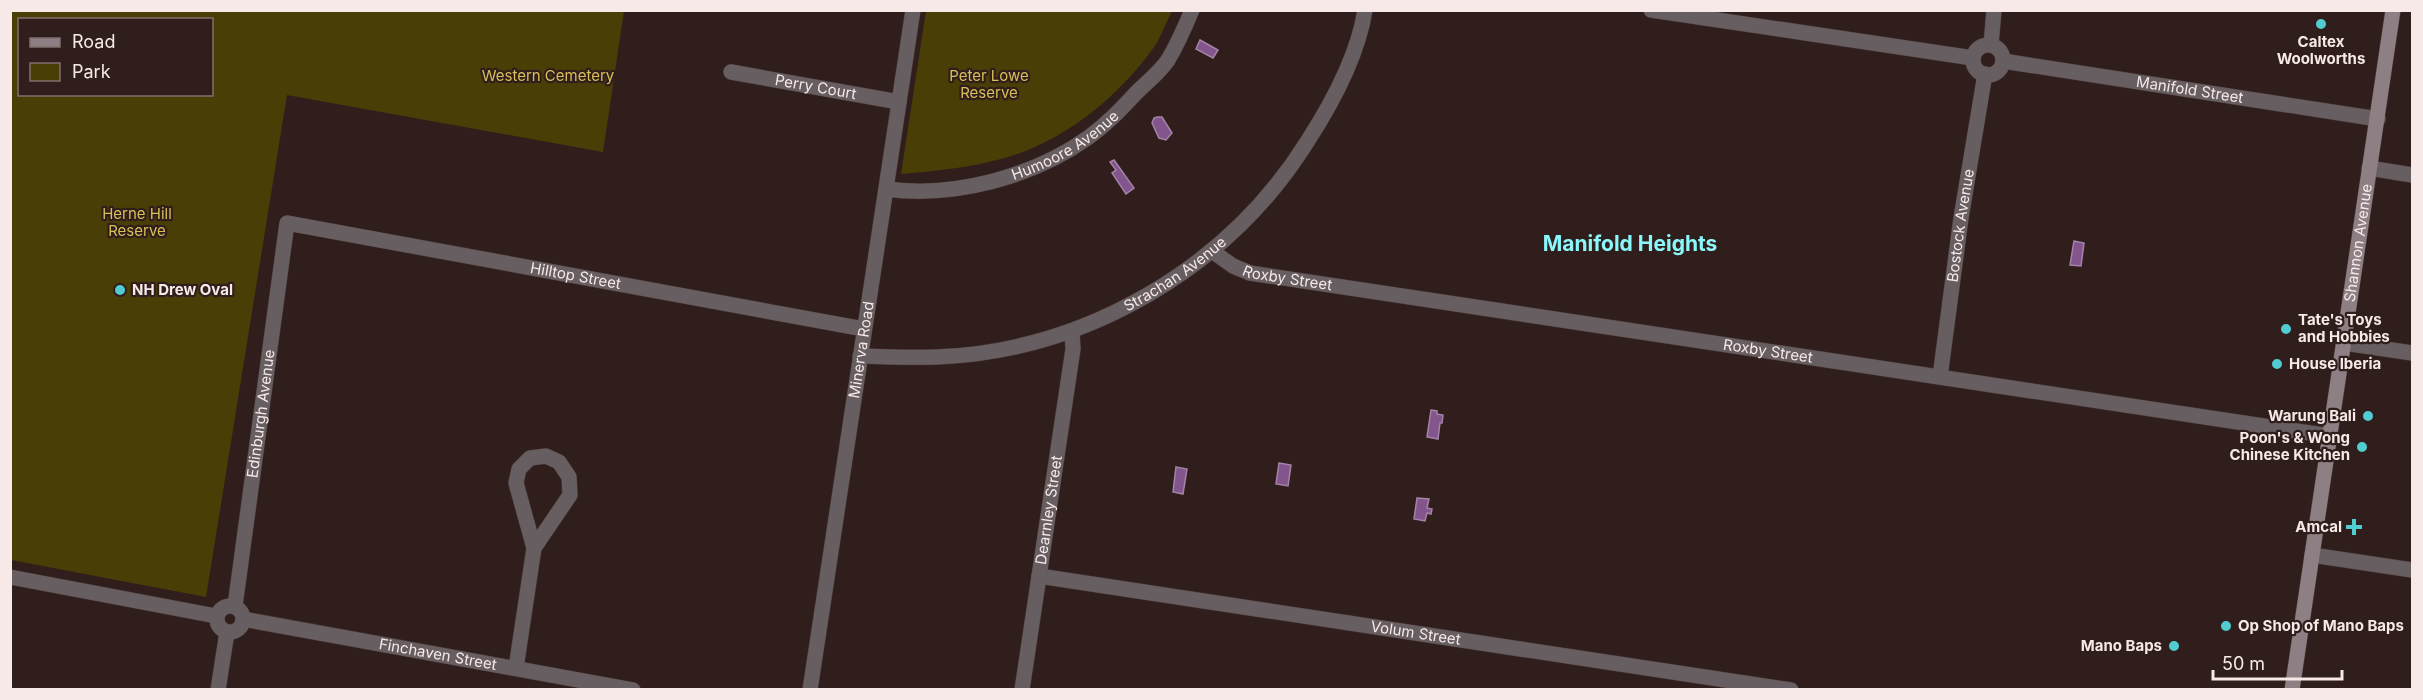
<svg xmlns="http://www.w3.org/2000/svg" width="2423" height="700" font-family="Inter,sans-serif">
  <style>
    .green { fill: #4a3e07; fill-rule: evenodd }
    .water { fill: #82568c; stroke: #a582a7; stroke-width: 1.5 }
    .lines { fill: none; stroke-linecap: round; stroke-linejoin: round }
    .minor-casing { stroke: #4c3a38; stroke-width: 16 }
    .tertiary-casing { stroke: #4c3a38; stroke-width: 16 }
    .secondary-casing { stroke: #4c3a38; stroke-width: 16 }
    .minor { stroke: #675e61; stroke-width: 15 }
    .tertiary { stroke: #675e61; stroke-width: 15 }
    .secondary { stroke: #8e7f84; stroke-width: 15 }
    .poi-dot { fill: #51ccd1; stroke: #301e1c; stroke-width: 2 }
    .labels { text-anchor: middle; stroke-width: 4.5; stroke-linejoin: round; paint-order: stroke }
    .poi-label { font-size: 15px; font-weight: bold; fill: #f6e9e7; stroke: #301e1c; text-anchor: start }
    .park-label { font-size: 15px; fill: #d8bf58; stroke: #301e1c }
    .street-label { font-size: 15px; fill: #f6e9e7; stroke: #301e1c }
    .district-label { font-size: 21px; font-weight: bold; fill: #8bf7fa; stroke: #301e1c }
  </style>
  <rect width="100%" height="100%" fill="#301e1c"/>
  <g class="green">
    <path d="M10,11H624L603,152L287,95L206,597L11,560ZM20,20H212V94H20Z"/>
    <path d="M926,11V10L1172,11C1166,23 1161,37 1154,47C1118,98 1062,143 1001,159C968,168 934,171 901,174Z"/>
  </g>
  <g class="water">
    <polygon points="1200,40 1218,50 1213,58 1196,49"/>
    <polygon points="1157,117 1162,117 1172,133 1166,140 1159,138 1152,123 1154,118"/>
    <polygon points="1114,160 1134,188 1126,194 1112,173 1116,170 1110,162"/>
    <polygon points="2074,241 2084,243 2081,266 2070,265"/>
    <polygon points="1431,410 1437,411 1437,414 1443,415 1442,423 1440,423 1438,439 1427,437"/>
    <polygon points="1279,463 1291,465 1288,486 1276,484"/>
    <polygon points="1176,467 1187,469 1183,494 1173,492"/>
    <polygon points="1417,498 1429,499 1427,508 1432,509 1431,514 1427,513 1425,521 1414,519"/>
  </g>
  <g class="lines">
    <g class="minor-casing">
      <g id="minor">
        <polyline points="1651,10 1973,58"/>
        <polyline points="1991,45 1994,10"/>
        <circle cx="1988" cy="60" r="15"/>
        <path id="s1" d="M2003,61L2378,119"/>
        <path id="s2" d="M731,72L899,102"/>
        <polyline points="2369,168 2412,175"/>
        <path id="s3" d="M886,189C955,198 1033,177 1089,137C1107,124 1121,109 1136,93C1146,83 1160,72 1168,60C1177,45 1185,27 1192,10"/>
        <path id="s4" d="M1212,251L1233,266L1250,273L2330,436"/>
        <polyline points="2344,343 2412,353"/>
        <path id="s5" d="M860,356C886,357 912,358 937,357C1086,351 1228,268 1307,142C1331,105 1358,55 1365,10"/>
        <path id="s6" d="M1940,377L1961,218L1985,74"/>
        <polyline points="2312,555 2412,570"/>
        <path id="s7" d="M1039,576L1791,690"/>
        <polyline points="10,577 216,616"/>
        <circle cx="230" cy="619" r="13"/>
        <path id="s8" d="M235,606L287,223L864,329"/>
        <path id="s9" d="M243,619L633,690"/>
        <polyline points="516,668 534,548 516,483 519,469 530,458 546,456 559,462 569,477 570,495 534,548"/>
        <polyline points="218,690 227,632"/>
        <path id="s10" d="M1022,690L1073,349L1072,332"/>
      </g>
    </g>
    <g class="tertiary-casing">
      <g id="tertiary">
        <path id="s11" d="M810,690L913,10"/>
      </g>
    </g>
    <g class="secondary-casing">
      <g id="secondary">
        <path id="s12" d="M2292,690L2393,10"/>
      </g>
    </g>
    <use href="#minor" class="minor"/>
    <use href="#tertiary" class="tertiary"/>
    <use href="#secondary" class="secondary"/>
  </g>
  <g class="poi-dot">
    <circle cx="2321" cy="24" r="6"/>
    <circle cx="120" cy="290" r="6"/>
    <circle cx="2286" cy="329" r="6"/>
    <circle cx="2277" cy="364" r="6"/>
    <circle cx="2368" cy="416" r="6"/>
    <circle cx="2362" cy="447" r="6"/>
    <path d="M2351 518h6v6h6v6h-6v6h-6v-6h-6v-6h6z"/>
    <circle cx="2226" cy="626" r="6"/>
    <circle cx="2174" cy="646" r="6"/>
  </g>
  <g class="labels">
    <g class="poi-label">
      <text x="2321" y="47" text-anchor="middle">Caltex<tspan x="2321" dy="17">Woolworths</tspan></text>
      <text x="132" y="295">NH Drew Oval</text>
      <text x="2298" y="325">Tate's Toys<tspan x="2298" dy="17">and Hobbies</tspan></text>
      <text x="2289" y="369">House Iberia</text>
      <text x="2356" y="421" text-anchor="end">Warung Bali</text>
      <text x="2350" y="443" text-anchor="end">Poon's &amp; Wong<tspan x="2350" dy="17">Chinese Kitchen</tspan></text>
      <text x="2342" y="532" text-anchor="end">Amcal</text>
      <text x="2238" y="631">Op Shop of Mano Baps</text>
      <text x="2162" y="651" text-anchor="end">Mano Baps</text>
    </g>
    <g class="park-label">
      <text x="548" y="81">Western Cemetery</text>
      <text x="989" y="81">Peter Lowe<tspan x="989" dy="17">Reserve</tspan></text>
      <text x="137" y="219">Herne Hill<tspan x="137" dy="17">Reserve</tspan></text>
    </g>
    <g class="street-label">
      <text dy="5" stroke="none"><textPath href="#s2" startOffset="86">Perry Court</textPath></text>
      <text dy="5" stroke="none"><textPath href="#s1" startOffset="189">Manifold Street</textPath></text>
      <text dy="5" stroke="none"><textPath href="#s3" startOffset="189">Humoore Avenue</textPath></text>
      <text dy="5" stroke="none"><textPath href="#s6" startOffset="153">Bostock Avenue</textPath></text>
      <text dy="5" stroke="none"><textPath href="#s12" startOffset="452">Shannon Avenue</textPath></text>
      <text dy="5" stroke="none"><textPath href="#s5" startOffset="333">Strachan Avenue</textPath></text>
      <text dy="5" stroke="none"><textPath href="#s8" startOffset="680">Hilltop Street</textPath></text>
      <text dy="5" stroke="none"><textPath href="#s4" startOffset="82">Roxby Street</textPath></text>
      <text dy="5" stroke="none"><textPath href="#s11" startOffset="344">Minerva Road</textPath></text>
      <text dy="5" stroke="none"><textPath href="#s4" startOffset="568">Roxby Street</textPath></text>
      <text dy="5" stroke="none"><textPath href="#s8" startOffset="194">Edinburgh Avenue</textPath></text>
      <text dy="5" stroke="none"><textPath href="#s10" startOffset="182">Dearnley Street</textPath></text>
      <text dy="5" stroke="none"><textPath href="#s7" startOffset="381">Volum Street</textPath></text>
      <text dy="5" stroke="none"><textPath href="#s9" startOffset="198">Finchaven Street</textPath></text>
    </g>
    <g class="district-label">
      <text x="1630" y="251">Manifold Heights</text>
    </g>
  </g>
  <rect width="2423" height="700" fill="none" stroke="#f6e9e7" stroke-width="24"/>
  <rect x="18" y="18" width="195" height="78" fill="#301e1c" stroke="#7f6f6d" stroke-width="1.5"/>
  <rect x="30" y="38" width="30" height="9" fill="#8e7f84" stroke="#7f6f6d" stroke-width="1.5"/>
  <text x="72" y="48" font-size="18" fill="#f6e9e7">Road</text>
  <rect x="30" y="63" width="30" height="18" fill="#4a3e07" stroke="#7f6f6d" stroke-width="1.5"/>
  <text x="72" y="78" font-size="18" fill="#f6e9e7">Park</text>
  <path d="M2213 670v9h129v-9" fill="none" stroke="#f6e9e7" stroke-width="3"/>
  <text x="2222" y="670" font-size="18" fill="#f6e9e7" stroke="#301e1c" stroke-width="4.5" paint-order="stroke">50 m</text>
</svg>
